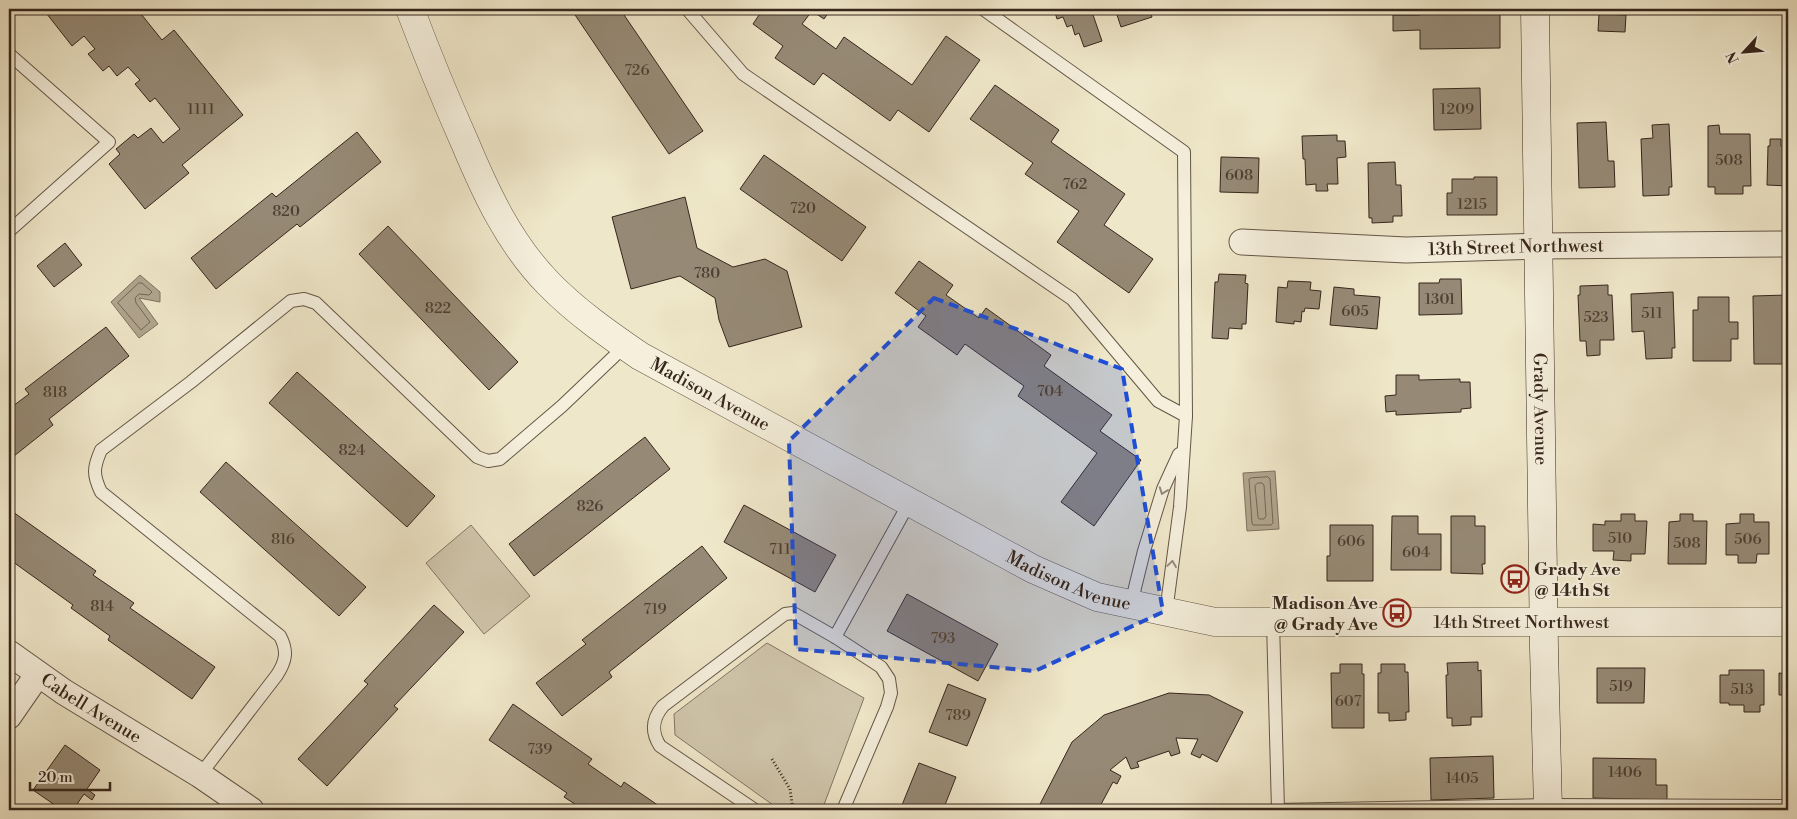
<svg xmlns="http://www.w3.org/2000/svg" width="1797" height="819" font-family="'Libre Bodoni',serif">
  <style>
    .green { fill: #d0c6ac; stroke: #837664 }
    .water { fill: #b0a58e; stroke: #7f7260 }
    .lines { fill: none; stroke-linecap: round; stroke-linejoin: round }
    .shore { stroke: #736655; stroke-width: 1 }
    .building { fill: #968a76; stroke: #36261c }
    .service-casing { stroke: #645647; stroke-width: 14 }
    .minor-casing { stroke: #645647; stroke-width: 27 }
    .tertiary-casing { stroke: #645647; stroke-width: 29 }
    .secondary-casing { stroke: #36261c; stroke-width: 29 }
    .path { stroke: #36261c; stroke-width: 3; stroke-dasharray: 1 2.5; stroke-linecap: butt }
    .service { stroke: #f5efdc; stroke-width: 12 }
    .minor { stroke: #f5efdc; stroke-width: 25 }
    .tertiary { stroke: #f5efdc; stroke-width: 28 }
    .secondary { stroke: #f5efdc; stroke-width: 28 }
    .oneway { stroke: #968a7c }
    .marked { fill: #1d4ed8; fill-opacity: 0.2; stroke: #1d4ed8; stroke-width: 4; stroke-dasharray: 10 6; stroke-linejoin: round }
    .labels { text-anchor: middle; stroke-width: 4; stroke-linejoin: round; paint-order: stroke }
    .number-label { font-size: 15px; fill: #4e3f32 }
    .street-label { font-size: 18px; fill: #36261c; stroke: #f5efdc }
    .poi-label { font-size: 18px; font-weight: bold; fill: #36261c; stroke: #f5efdc; text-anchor: start }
  </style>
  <rect width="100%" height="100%" fill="#efe7c9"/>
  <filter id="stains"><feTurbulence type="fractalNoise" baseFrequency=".004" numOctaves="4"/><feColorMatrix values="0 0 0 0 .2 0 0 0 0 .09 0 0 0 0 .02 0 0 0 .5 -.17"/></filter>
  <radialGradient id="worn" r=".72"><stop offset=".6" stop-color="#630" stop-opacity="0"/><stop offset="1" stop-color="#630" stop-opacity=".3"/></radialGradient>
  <g class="green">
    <polygon points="471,525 530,596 484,634 426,563"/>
    <polygon points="767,643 864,698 822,810 780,810 675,735 674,714"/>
  </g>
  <g class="water">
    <polygon points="140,275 160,292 160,302 139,298 158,324 139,338 111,302"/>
    <polygon points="1275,471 1279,529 1247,531 1243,473"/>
  </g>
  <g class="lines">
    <g class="shore">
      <polygon points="139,283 142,283 152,292 149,295 139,294 135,298 136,303 150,322 141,330 118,303"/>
      <polygon points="1268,477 1270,479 1273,523 1271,525 1253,525 1252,523 1249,479 1251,478"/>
      <polygon points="1258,483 1262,483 1264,485 1266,516 1264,519 1259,519 1258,517 1255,486"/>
    </g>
  </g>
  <g class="building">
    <polygon points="43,9 137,9 162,40 174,30 243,115 182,165 189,173 145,209 109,164 120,154 116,149 134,134 138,138 151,128 163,143 180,129 155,98 150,102 135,84 140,80 128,67 117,76 109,66 103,71 88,54 95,49 84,36 72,46"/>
    <polygon points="571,9 620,9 703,131 669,154"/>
    <polygon points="763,9 831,9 824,19 812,11 802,24 836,49 844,37 912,85 946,36 980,60 929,132 898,110 890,121 823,73 814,85 775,58 783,46 753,24"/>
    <polygon points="1054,9 1091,9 1102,41 1084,47 1079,33 1075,35 1072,25 1067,27 1063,17 1057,19"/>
    <polygon points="1115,9 1150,9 1152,17 1121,27"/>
    <polygon points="1500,12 1500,48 1420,49 1420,30 1393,31 1393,15 1420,15 1420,13"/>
    <polygon points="1599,14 1626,15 1625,32 1598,31"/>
    <polygon points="995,85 1059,130 1051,142 1125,194 1104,225 1153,259 1129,293 1057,242 1079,211 1025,174 1033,163 970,119"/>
    <polygon points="1480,88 1481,129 1434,130 1433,89"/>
    <polygon points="1606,122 1608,161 1614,161 1615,187 1579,188 1577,123"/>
    <polygon points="1669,124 1672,187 1669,187 1669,195 1643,196 1641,139 1653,138 1652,125"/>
    <polygon points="1719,125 1720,134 1750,134 1751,186 1743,186 1743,194 1715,194 1715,187 1708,187 1708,126"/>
    <polygon points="357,132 381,162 300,227 297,224 216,289 191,258 272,193 276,197"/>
    <polygon points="1337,135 1337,141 1345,141 1346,157 1337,158 1338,184 1327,184 1328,191 1316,191 1316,184 1306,185 1305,159 1303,159 1302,136"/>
    <polygon points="1770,139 1781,139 1781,146 1788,147 1788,186 1767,185 1768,146 1770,146"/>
    <polygon points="764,155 866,227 842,261 740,189"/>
    <polygon points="1221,157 1259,158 1258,193 1220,192"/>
    <polygon points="1395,162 1396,185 1401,185 1402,216 1393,216 1393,222 1372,223 1372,218 1369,218 1368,163"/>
    <polygon points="1474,177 1497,177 1497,215 1447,215 1447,193 1452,193 1452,179 1474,179"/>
    <polygon points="685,197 697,248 733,267 765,259 787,271 802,327 729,347 719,320 715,298 680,276 631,289 612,217"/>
    <polygon points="388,226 518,362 489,390 359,254"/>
    <polygon points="65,243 82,265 54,287 37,266"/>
    <polygon points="919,261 953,285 946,295 979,318 986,308 1051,355 1044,366 1112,415 1100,431 1141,460 1094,526 1061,502 1097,453 1018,396 1024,386 965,344 957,355 918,327 926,316 895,293"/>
    <polygon points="1219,274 1246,275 1245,283 1248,284 1246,324 1242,324 1242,329 1229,328 1228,339 1212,338 1215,282 1218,282"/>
    <polygon points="1440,279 1461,279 1462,314 1419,315 1419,283 1439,283"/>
    <polygon points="1288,281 1311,282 1310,290 1321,291 1319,309 1305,308 1304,312 1302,311 1301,322 1294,321 1294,324 1276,322 1278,287 1287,288"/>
    <polygon points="1608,285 1608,295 1612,295 1614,340 1600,340 1600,355 1587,356 1586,341 1580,341 1578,295 1580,295 1580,286"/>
    <polygon points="1334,287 1354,289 1354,295 1380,297 1377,329 1330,325"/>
    <polygon points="1673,292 1675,348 1672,348 1672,358 1646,359 1644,331 1632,332 1631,294"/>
    <polygon points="1788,295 1788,364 1754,364 1753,296"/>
    <polygon points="1698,297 1729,297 1729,322 1738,322 1738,339 1731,339 1731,361 1693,361 1693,310 1698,310"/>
    <polygon points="106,327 129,356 49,419 53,425 9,460 9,409 29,394 25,389"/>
    <polygon points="297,372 435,496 407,527 269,403"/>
    <polygon points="1396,375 1419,375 1419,380 1460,379 1460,382 1470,382 1471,408 1461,409 1461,412 1396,415 1396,411 1386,412 1385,396 1396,395"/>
    <polygon points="645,437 670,469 534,576 509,544"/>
    <polygon points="226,462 366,587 339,616 200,492"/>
    <polygon points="744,505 836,555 815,592 724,542"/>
    <rect x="1784" y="507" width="4" height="57"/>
    <polygon points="13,512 96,571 93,575 134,603 130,608 215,667 192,699 108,640 110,636 71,608 73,605 9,559 9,518"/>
    <polygon points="1621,514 1635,514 1635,521 1647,521 1645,554 1631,554 1631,561 1613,560 1614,551 1593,551 1593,524 1605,525 1605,521 1621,521"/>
    <polygon points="1680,514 1693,514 1693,521 1707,521 1706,564 1668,564 1669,522 1680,521"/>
    <polygon points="1740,514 1754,514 1754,522 1769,522 1769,554 1757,554 1756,563 1738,563 1738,555 1726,555 1726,524 1740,523"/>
    <polygon points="1392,516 1418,516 1418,534 1441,534 1441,570 1391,570"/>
    <polygon points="1451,516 1475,516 1475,526 1485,526 1485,564 1482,564 1483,574 1451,573"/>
    <polygon points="1330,525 1373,525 1373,581 1327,581 1327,556 1330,556"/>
    <polygon points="702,546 727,578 609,672 612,677 562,716 536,683 586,644 582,640"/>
    <polygon points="907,594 998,644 978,681 887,631"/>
    <polygon points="434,605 464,632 394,706 398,709 327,786 298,759 368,684 364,681"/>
    <polygon points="1478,662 1478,671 1481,670 1482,717 1471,717 1471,725 1452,726 1452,718 1447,718 1446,675 1448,675 1447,663"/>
    <polygon points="1340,664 1362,664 1362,674 1364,674 1364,728 1332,728 1331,673 1340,673"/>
    <polygon points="1381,664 1405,664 1405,672 1408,672 1409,712 1406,712 1406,720 1389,721 1389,713 1378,713 1378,673 1381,673"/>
    <polygon points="1597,668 1645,668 1644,703 1597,703"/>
    <polygon points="1729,670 1764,670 1764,705 1760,705 1760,712 1744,712 1744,705 1729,705 1729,703 1720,703 1720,675 1729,675"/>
    <polygon points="1787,672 1788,725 1783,725 1784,695 1779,695 1779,673 1787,674"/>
    <polygon points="948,684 986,699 967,746 929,732"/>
    <polygon points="1169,693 1209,695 1243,712 1217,762 1202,754 1200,758 1191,754 1198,739 1176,738 1180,753 1171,756 1169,751 1137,762 1139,767 1131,769 1126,757 1110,770 1121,776 1117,784 1113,782 1098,810 1037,810 1072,742 1104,715"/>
    <polygon points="513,704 592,759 588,764 621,787 624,782 665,810 584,810 564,797 567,793 489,740"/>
    <polygon points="65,745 100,770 87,789 95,795 92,800 84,794 73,810 62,810 33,790"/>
    <polygon points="1493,756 1494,798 1431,800 1430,758"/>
    <polygon points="1593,758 1656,759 1656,785 1667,785 1667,800 1593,798"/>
    <polygon points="919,763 956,777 943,810 900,810"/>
  </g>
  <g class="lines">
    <g class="service-casing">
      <g id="service">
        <polyline points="687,9 743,74 1072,299 1158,401 1186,416 1180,507 1166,612"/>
        <polyline points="983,9 1184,152 1186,416"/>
        <polyline points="9,54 109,142 9,231"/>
        <polyline points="1131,604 1144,551 1163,489 1179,454"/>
        <polyline points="1273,622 1278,810"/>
        <polyline points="835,637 909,503"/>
        <path d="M200,775L277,675C286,661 288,651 280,636L101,492C93,475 93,468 101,450L191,382L291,301L304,299L316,303L477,457L488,461L500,459L562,406L625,346"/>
        <path d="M755,810L660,746C651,732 652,719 663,706L785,614L793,613L835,637L881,667L889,679L891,693L887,707L843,810"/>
        <polyline points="1274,810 1548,805 1788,806"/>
      </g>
    </g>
    <g class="minor-casing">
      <g id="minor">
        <path id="s1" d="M1242,242L1406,250L1539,246L1788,244"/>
        <path id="s2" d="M9,653L64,692L200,775L251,810"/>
        <polyline points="9,716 38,674"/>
      </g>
    </g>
    <g class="tertiary-casing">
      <g id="tertiary">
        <path id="s3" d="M410,9C427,54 445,98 465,143C486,193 509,243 548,283C575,311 608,334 640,356L1033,569L1097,597L1215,622H1788"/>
      </g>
    </g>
    <g class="secondary-casing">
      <g id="secondary">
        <path id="s4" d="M1535,9L1544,648L1548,810"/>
      </g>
    </g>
    <polyline class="path" points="772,759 790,789 793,810"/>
    <use href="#service" class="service"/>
    <use href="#minor" class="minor"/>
    <use href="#tertiary" class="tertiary"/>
    <use href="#secondary" class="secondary"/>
  </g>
  <defs><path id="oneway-chevron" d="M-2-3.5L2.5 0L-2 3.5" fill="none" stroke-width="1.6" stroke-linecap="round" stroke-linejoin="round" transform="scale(1.25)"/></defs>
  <g class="oneway">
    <use href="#oneway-chevron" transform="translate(1163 491) rotate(110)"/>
    <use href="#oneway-chevron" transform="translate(1172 564) rotate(-82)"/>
  </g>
  <path class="marked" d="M934,298L1122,369L1163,612L1035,671L796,649L789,441Z"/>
  <defs>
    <g id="bus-ring" transform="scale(1.4375)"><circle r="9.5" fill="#f5efdc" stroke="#8f2418" stroke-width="1.5"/><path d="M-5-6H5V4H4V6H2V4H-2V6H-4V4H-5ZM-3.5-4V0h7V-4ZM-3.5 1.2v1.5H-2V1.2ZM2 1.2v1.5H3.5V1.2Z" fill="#8f2418"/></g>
  </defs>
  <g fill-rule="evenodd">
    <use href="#bus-ring" x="1515" y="579"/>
    <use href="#bus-ring" x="1397" y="613"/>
  </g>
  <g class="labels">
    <g class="number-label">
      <text x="637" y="75">726</text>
      <text x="201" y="114">1111</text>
      <text x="1457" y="114">1209</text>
      <text x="1729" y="165">508</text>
      <text x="1239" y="180">608</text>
      <text x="1075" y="189">762</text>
      <text x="1472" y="209">1215</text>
      <text x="803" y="213">720</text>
      <text x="286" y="216">820</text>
      <text x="707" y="278">780</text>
      <text x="1440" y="304">1301</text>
      <text x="438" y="313">822</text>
      <text x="1355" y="316">605</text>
      <text x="1652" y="318">511</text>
      <text x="1596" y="322">523</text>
      <text x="1050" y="396">704</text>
      <text x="55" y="397">818</text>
      <text x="352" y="455">824</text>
      <text x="590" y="511">826</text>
      <text x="1620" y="543">510</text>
      <text x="283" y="544">816</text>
      <text x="1748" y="544">506</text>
      <text x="1351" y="546">606</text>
      <text x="1687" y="548">508</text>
      <text x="780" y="554">711</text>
      <text x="1416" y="557">604</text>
      <text x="102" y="611">814</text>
      <text x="655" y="614">719</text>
      <text x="943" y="643">793</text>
      <text x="1621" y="691">519</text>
      <text x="1742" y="694">513</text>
      <text x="1348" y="706">607</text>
      <text x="958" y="720">789</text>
      <text x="540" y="754">739</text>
      <text x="1625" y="777">1406</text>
      <text x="1462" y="783">1405</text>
    </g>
    <g class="street-label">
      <text dy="6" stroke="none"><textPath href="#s1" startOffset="274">13th Street Northwest</textPath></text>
      <text dy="6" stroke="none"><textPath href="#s3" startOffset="506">Madison Avenue</textPath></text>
      <text dy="6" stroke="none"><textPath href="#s4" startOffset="400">Grady Avenue</textPath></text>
      <text dy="6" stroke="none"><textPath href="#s3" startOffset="911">Madison Avenue</textPath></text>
      <text dy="6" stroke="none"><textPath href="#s3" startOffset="1370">14th Street Northwest</textPath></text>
      <text dy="6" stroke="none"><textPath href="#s2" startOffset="99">Cabell Avenue</textPath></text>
    </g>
    <g class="poi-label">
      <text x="1534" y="575">Grady Ave<tspan x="1534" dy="21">@ 14th St</tspan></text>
      <text x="1378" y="609" text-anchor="end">Madison Ave<tspan x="1378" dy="21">@ Grady Ave</tspan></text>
    </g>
  </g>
  <rect width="1797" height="819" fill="none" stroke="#efe7c9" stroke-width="30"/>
  <rect x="10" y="10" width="1777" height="799" fill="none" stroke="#36261c" stroke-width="2.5"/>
  <rect x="15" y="15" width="1767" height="789" fill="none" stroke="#36261c"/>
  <g transform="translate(1744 52) rotate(244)" stroke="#f5efdc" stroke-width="4" paint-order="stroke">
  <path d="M0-4L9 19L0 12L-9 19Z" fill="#36261c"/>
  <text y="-8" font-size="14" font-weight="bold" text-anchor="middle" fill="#36261c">N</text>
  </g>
  <path d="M30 782v8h80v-8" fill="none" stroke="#36261c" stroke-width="2.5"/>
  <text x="38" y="782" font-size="15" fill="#36261c" stroke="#f5efdc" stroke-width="4" paint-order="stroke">20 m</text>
  <rect width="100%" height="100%" filter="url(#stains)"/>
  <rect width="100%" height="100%" fill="url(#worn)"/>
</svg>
